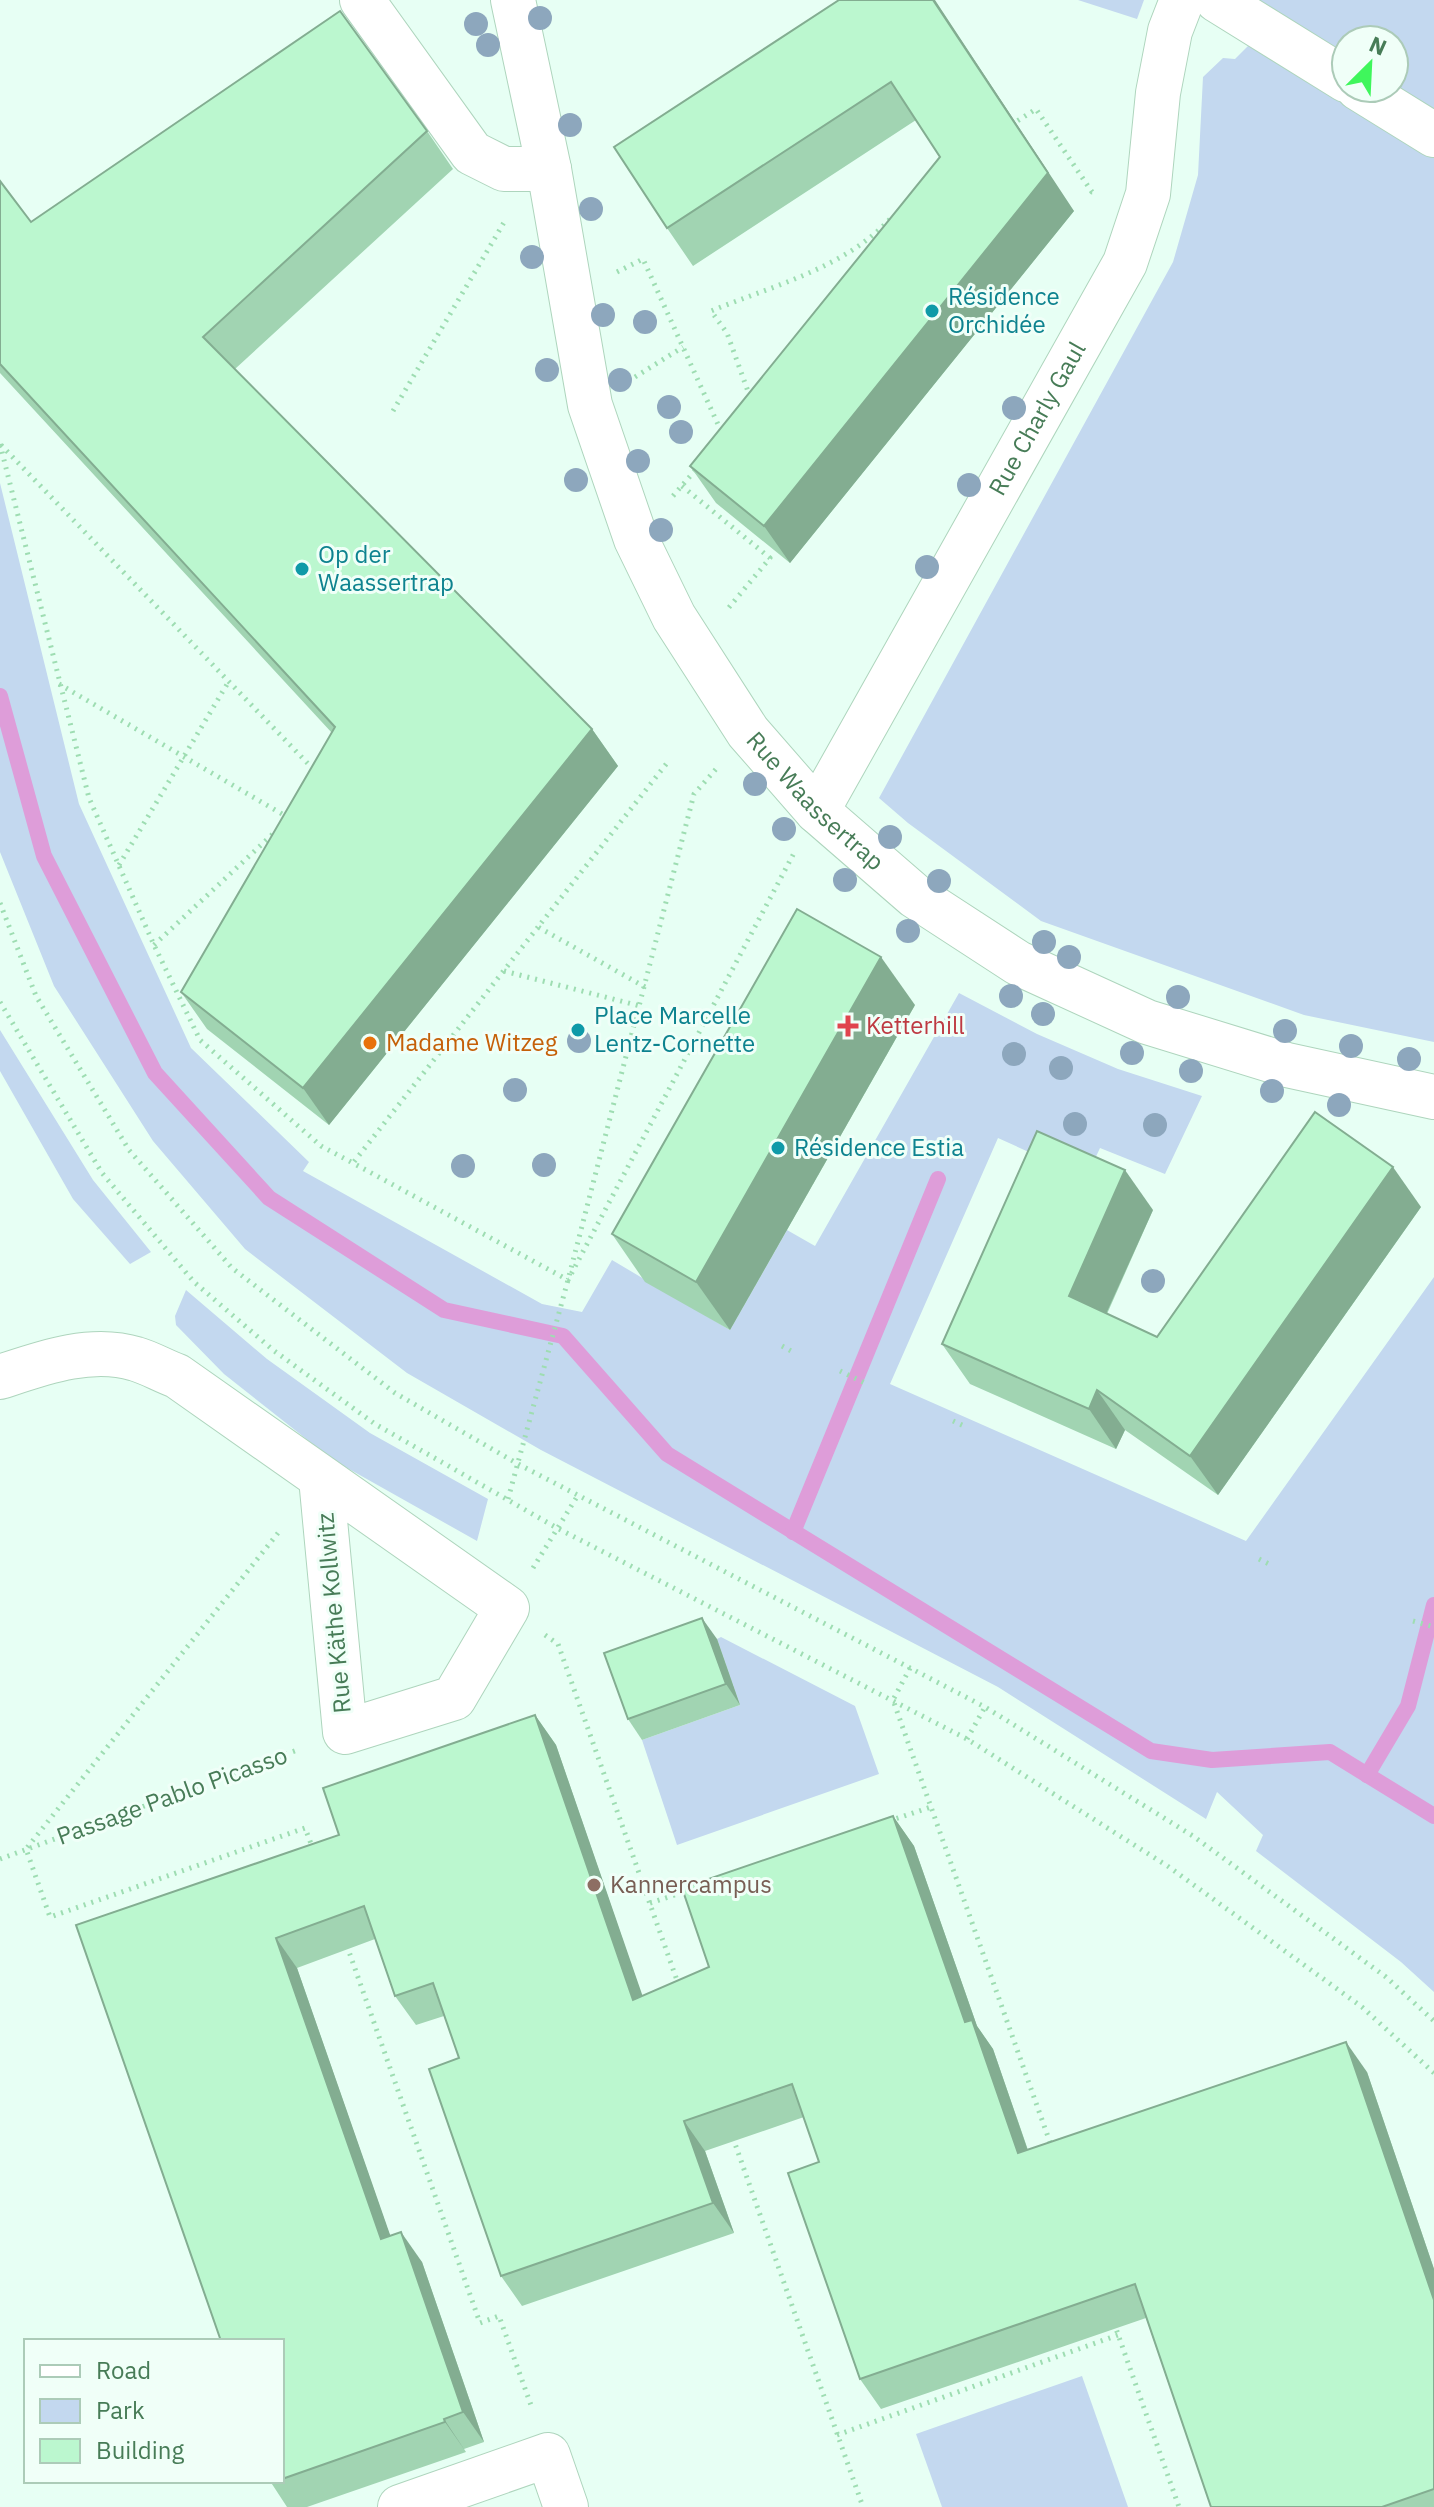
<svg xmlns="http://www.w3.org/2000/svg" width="1434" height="2507" font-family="'IBM Plex Sans',sans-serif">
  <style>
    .green { fill: #c3d8ef }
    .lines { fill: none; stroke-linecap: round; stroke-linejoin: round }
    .stream { stroke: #de9dd9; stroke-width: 16 }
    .minor-casing { stroke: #aed5bd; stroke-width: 46 }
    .path { stroke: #9eddb2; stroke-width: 5; stroke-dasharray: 2 6; stroke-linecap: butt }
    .minor { stroke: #fff; stroke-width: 44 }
    .tree { fill: #8da7bd }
    .wall { fill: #a1d4b2 }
    .shaded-wall { fill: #83ad91 }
    .building { fill: #bbf7cf; stroke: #83ad91; stroke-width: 2 }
    .culture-dot { fill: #0f9aa8; stroke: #f0fff8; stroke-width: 3 }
    .health-dot { fill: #e0444e; stroke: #f0fff8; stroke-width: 3 }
    .food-dot { fill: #e8710a; stroke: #f0fff8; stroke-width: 3 }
    .education-dot { fill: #8d6e63; stroke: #f0fff8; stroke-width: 3 }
    .labels { text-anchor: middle; stroke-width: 6; stroke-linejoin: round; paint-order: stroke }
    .culture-label { font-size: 24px; fill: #0d838f; stroke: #f0fff8; text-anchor: start }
    .street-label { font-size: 24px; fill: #477c57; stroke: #f0fff8 }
    .health-label { font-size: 24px; fill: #be3a42; stroke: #f0fff8; text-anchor: start }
    .food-label { font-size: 24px; fill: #c56008; stroke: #f0fff8; text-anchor: start }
    .education-label { font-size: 24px; fill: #785e54; stroke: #f0fff8; text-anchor: start }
  </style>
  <rect width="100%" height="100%" fill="#e7fff4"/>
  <g class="green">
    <polygon points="1078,0 1144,0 1137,19"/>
    <polygon points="1260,0 1434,0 1434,112 1394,87 1394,40 1346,40 1346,57 1260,4"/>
    <polygon points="1251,43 1434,157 1434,1042 1304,1015 1041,921 908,823 879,798 1173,262 1198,175 1203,77 1223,58 1235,59"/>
    <polygon points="0,483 79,804 191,1048 309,1162 303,1171 542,1304 582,1312 612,1260 730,1330 787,1230 815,1246 959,993 1037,1034 1118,1069 1202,1096 1165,1174 1100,1148 1086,1178 998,1138 890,1384 1246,1541 1434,1277 1434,1992 1401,1962 1256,1851 1263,1835 1217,1792 1206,1819 998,1687 541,1450 407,1373 245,1249 153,1141 54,986 0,852"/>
    <polygon points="0,1030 93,1180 151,1252 130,1264 73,1199 0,1071"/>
    <polygon points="186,1290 267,1359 370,1433 488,1499 477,1541 333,1460 224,1374 176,1325 175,1316"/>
    <polygon points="721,1637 855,1706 879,1774 677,1845 642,1740 740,1705 717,1639"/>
    <polygon points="1082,2376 1128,2507 942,2507 916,2434"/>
  </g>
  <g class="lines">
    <g class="stream">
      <polyline points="0,696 44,856 155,1073 269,1198 444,1310 563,1336 667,1454 1151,1751 1212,1760 1330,1752 1434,1816"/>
      <polyline points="793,1532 938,1179"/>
      <polyline points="1367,1775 1408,1706 1434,1605"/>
    </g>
    <g class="minor-casing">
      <g id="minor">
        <polyline points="362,0 472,153 504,169 549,169"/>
        <path id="s1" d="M513,0L549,169L590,405L636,539L674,617L748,732L817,811L915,896L1018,963L1147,1022L1287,1065L1434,1097"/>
        <polyline points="1217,0 1346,80"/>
        <polyline points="1358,88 1434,135"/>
        <path id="s2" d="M817,811L1125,263L1148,194L1158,93L1170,31L1182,0"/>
        <path d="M0,1377C42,1363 91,1345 136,1359C150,1363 163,1371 177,1376L507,1608L454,1698L345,1732L321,1478"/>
        <polyline points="400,2507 548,2455 566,2507"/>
      </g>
    </g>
    <g class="path">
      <polyline points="1011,125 1036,109 1092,192 1097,192"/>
      <polyline points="617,272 643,259 721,431"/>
      <polyline points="635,377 683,347"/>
      <path d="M750,397L727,333L711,311C772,286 845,268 890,219"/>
      <polyline points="393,411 506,219"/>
      <polyline points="0,444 89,798 154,945 200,1040 321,1146 353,1163"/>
      <polyline points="1,445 316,772"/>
      <polyline points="682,486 770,558 726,611"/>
      <polyline points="673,496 698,467"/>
      <polyline points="59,684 289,818"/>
      <polyline points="119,865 229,681"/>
      <polyline points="0,903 36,996 129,1150 232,1268 395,1393 518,1464 985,1707 1193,1836 1386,1977 1434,2021"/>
      <polyline points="538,927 353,1163 568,1280 794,853"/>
      <polyline points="154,945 276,831"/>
      <polyline points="504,971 640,1006"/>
      <polyline points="645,987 538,927 667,763"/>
      <polyline points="0,1002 102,1173 194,1282 273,1350 375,1424 557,1528 967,1739 1169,1867 1362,2007 1434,2073"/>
      <polyline points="782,1346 793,1352"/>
      <polyline points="840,1371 867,1384"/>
      <polyline points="953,1421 964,1426"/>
      <polyline points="508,1499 568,1280 694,794 716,769"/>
      <polyline points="278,1533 26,1849 50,1917 305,1828 313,1849"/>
      <polyline points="1259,1559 1271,1565"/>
      <polyline points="533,1568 578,1495"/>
      <polyline points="1413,1621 1434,1627"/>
      <polyline points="545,1635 558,1644 679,1986"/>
      <polyline points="910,1668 893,1700 1052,2148"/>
      <polyline points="967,1739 985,1707"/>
      <polyline points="889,1821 931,1807"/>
      <polyline points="0,1859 300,1749"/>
      <polyline points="650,1903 687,1891"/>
      <polyline points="347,1946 480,2323 499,2316 532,2408"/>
      <polyline points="733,2138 863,2507"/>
      <polyline points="1114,2323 1179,2507"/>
      <polyline points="837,2435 1118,2335"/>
    </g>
    <use href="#minor" class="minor"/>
  </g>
  <g class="tree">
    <circle cx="540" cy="18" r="12"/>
    <circle cx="476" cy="24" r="12"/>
    <circle cx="488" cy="45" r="12"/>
    <circle cx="570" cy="125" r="12"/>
    <circle cx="591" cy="209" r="12"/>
    <circle cx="532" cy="257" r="12"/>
    <circle cx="603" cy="315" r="12"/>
    <circle cx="645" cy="322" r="12"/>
    <circle cx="547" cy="370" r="12"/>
    <circle cx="620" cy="380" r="12"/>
    <circle cx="669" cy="407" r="12"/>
    <circle cx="1014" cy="408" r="12"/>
    <circle cx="681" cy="432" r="12"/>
    <circle cx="638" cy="461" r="12"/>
    <circle cx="576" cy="480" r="12"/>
    <circle cx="969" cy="485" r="12"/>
    <circle cx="661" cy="530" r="12"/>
    <circle cx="927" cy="567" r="12"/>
    <circle cx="755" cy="784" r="12"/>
    <circle cx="784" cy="829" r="12"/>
    <circle cx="890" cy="837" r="12"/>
    <circle cx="845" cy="880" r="12"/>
    <circle cx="939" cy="881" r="12"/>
    <circle cx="908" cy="931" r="12"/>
    <circle cx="1044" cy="942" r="12"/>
    <circle cx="1069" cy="957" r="12"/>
    <circle cx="1011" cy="996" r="12"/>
    <circle cx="1178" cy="997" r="12"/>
    <circle cx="1043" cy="1014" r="12"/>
    <circle cx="1285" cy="1031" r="12"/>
    <circle cx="579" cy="1041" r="12"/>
    <circle cx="1351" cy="1046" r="12"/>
    <circle cx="1132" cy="1053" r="12"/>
    <circle cx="1014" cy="1054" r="12"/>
    <circle cx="1409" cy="1059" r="12"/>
    <circle cx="1061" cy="1068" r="12"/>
    <circle cx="1191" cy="1071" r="12"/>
    <circle cx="515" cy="1090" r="12"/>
    <circle cx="1272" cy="1091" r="12"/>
    <circle cx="1339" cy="1105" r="12"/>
    <circle cx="1075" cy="1124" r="12"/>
    <circle cx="1155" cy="1125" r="12"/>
    <circle cx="544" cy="1165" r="12"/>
    <circle cx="463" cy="1166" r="12"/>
    <circle cx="1153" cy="1281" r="12"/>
  </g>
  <g class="wall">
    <polygon points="839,0 1074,211 790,563 716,503 690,466 940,157 916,120 693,266 667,228"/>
    <polygon points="427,131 453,169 235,369 592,729 618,766 329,1125 207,1029 181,992 332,733 0,373 0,181 31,222"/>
    <polygon points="915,1005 730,1330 645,1282 612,1234"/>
    <polygon points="1421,1207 1218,1495 1125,1430 1116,1449 970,1384 942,1344 1153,1210 1107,1314 1157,1337"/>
    <polygon points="717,1639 740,1705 642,1740 628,1719"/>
    <polygon points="535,1715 556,1745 642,1996 709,1967 893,1816 914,1846 977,2026 993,2049 1028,2150 1367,2072 1434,2269 1434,2507 1211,2507 1146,2318 881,2409 860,2379 819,2162 804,2117 705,2151 734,2233 522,2306 501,2276 459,2058 444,2016 416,2025 395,1996 375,1939 297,1968 390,2236 422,2262 484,2442 464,2449 466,2452 307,2507 287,2507 270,2481 282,2481 282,2341 76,1925 339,1835"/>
  </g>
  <g class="shaded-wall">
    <polygon points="933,0 935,0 1074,211 790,563 764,526 1048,173"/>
    <polygon points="592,729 618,766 329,1125 303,1088"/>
    <polygon points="881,957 915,1005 730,1330 696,1282"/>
    <polygon points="1393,1167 1421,1207 1218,1495 1190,1456"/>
    <polygon points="1125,1170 1153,1210 1096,1336 1069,1296"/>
    <polygon points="1097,1390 1125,1430 1116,1449 1089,1409"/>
    <polygon points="702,1618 717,1639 740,1705 726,1684"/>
    <polygon points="535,1715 556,1745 654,2029 633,2000"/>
    <polygon points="893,1816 914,1846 977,2026 993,2049 1039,2183 1018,2153 965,2022"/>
    <polygon points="276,1938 297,1968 402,2269 381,2239"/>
    <polygon points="1346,2042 1367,2072 1434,2269 1434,2300"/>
    <polygon points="684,2121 705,2151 734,2233 713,2203"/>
    <polygon points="401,2232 422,2262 484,2442 463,2412"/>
    <polygon points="444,2419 466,2452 445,2422"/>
  </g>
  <g class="building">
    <polygon points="839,0 933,0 1048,173 764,526 690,466 940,157 891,82 667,228 614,147"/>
    <polygon points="340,11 427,131 203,337 592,729 303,1088 181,992 335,727 0,364 0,181 31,222"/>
    <polygon points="797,909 881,957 696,1282 612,1234"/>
    <polygon points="1315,1112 1393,1167 1190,1456 1097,1390 1089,1409 942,1344 1037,1131 1125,1170 1069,1296 1157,1337"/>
    <polygon points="702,1618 726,1684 628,1719 604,1653"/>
    <polygon points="535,1715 633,2000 709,1967 682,1888 893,1816 965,2022 972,2020 1018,2153 1346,2042 1434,2300 1434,2489 1382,2507 1211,2507 1135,2284 860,2379 788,2173 819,2162 792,2084 684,2121 713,2203 501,2276 429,2069 459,2058 433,1983 395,1996 364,1906 276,1938 381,2239 401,2232 463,2412 444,2419 445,2422 282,2479 282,2341 221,2341 76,1925 339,1835 323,1788"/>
  </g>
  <g class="culture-dot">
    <circle cx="932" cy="311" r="8"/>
    <circle cx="302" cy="569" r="8"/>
    <circle cx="578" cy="1030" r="8"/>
    <circle cx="778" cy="1148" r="8"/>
  </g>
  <path class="health-dot" d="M844 1014h8v8h8v8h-8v8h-8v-8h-8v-8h8z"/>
  <circle class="food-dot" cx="370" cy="1043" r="8"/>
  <circle class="education-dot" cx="594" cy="1885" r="8"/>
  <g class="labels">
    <g class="culture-label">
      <text x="948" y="305">Résidence<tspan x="948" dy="28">Orchidée</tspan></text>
      <text x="318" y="563">Op der<tspan x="318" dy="28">Waassertrap</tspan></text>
      <text x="594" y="1024">Place Marcelle<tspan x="594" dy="28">Lentz-Cornette</tspan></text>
      <text x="794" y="1156">Résidence Estia</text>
    </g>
    <g class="street-label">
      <text dy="8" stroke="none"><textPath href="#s2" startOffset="450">Rue Charly Gaul</textPath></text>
      <text dy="8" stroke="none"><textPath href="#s1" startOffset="874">Rue Waassertrap</textPath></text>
      <text transform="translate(334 1613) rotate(-95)" y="8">Rue Käthe Kollwitz</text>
      <text transform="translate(172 1796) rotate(-20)" y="8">Passage Pablo Picasso</text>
    </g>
    <g class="health-label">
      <text x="866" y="1034">Ketterhill</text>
    </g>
    <g class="food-label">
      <text x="386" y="1051">Madame Witzeg</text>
    </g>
    <g class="education-label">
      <text x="610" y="1893">Kannercampus</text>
    </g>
  </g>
  <rect x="24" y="2339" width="260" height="144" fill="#f0fff8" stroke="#accbb8" stroke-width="2"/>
  <rect x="40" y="2365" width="40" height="12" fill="#ffffff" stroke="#accbb8" stroke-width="2"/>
  <text x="96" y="2379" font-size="24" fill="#477c57">Road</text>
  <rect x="40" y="2399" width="40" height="24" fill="#c3d8ef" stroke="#accbb8" stroke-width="2"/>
  <text x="96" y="2419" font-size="24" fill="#477c57">Park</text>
  <rect x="40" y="2439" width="40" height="24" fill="#bbf7cf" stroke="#accbb8" stroke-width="2"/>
  <text x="96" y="2459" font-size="24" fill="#477c57">Building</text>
  <g transform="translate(1370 64) rotate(24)"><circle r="38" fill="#f0fff8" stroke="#accbb8" stroke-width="2"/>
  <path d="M0-6L14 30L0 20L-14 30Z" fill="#3ff65c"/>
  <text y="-12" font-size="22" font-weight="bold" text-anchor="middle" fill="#477c57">N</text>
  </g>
</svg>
